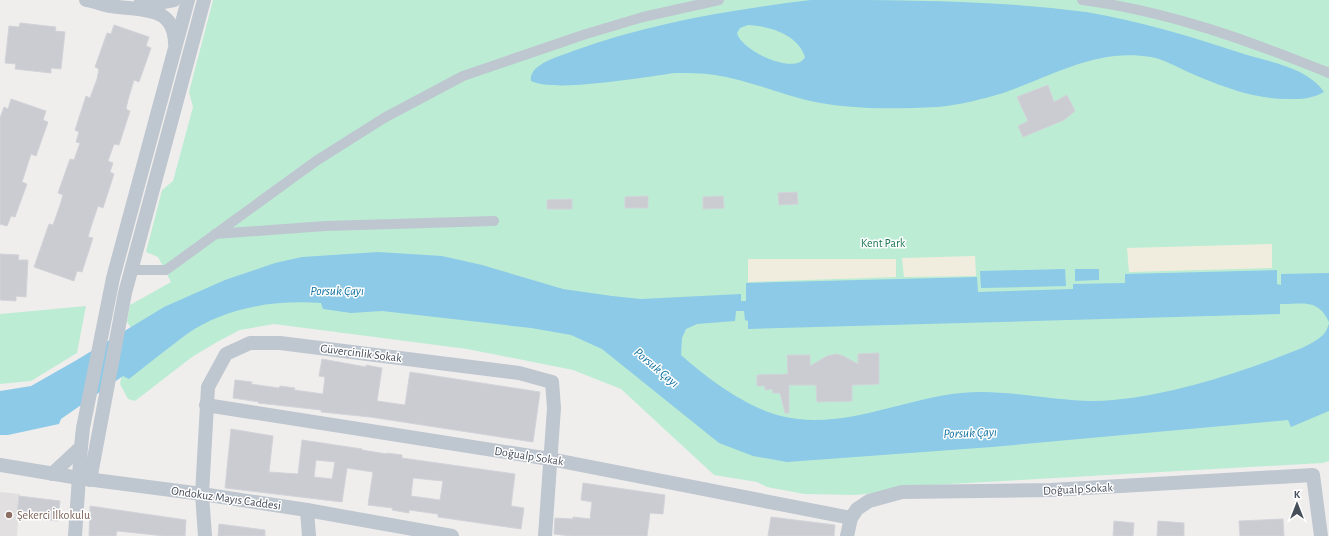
<svg xmlns="http://www.w3.org/2000/svg" width="1329" height="536" font-family="'Alegreya Sans',sans-serif">
  <style>
    .education { fill: #e1dfdf }
    .green { fill: #bdecd5 }
    .sand { fill: #f1edde }
    .water { fill: #8ccae7; fill-rule: evenodd }
    .building { fill: #caccd2; stroke: #d2d3d9; fill-rule: evenodd }
    .lines { fill: none; stroke-linecap: round; stroke-linejoin: round }
    .pedestrian { stroke: #bec6cf; stroke-width: 10 }
    .minor { stroke: #bec6cf; stroke-width: 14 }
    .education-dot { fill: #8d6e63; stroke: #fff; stroke-width: 1.5 }
    .labels { text-anchor: middle; stroke-width: 3; stroke-linejoin: round; paint-order: stroke }
    .park-label { font-size: 12px; fill: #1b7754; stroke: #fff }
    .street-label { font-size: 12px; fill: #464e5a; stroke: #fff }
    .education-label { font-size: 12px; fill: #785e54; stroke: #fff; text-anchor: start }
    .water-label { font-size: 13px; font-style: italic; fill: #1373a0; stroke: #fff }
  </style>
  <rect width="100%" height="100%" fill="#f0eeed"/>
  <polygon class="education" points="0,492 20,494 17,536 0,536"/>
  <g class="green">
    <polygon points="213,0 1329,0 1329,461 1323,463 896,487 884,492 856,495 804,494 767,487 757,482 714,475 621,389 573,370 467,349 274,324 240,330 217,342 192,357 135,401 128,399 120,384 131,328 127,322 130,305 171,282 158,257 146,252 162,190 173,181 193,107 189,92"/>
    <polygon points="86,306 77,353 31,381 0,384 0,314"/>
  </g>
  <g class="sand">
    <polygon points="1272,244 1272,268 1129,272 1127,248"/>
    <polygon points="975,256 976,276 904,277 902,258"/>
    <polygon points="748,259 896,259 896,277 748,282"/>
  </g>
  <g class="water">
    <path d="M811,0C903,0 995,0 1086,12C1140,21 1192,37 1244,54C1270,62 1308,68 1324,92C1312,99 1301,99 1288,99C1252,99 1221,86 1188,72C1177,67 1163,59 1151,57C1097,48 1054,75 1006,92C988,98 955,106 937,107C894,109 849,110 806,100C776,92 746,80 715,75C702,73 688,73 675,73C643,77 556,93 531,81C528,64 561,56 573,51C650,23 729,10 811,0ZM748,25C769,26 798,34 805,57C796,76 741,51 737,33L740,28Z"/>
    <path d="M378,252L442,256L482,265L563,289L612,296L641,299L741,294V301H746V283L977,277L978,292L1073,289V284L1125,283V274L1277,270V284L1281,285V274L1329,273V322C1318,299 1304,304 1282,304H1280V314L748,329V321L745,320L744,311H736L735,321L697,324L686,329L682,338L681,355C708,379 746,407 781,416C842,431 901,399 961,393C1012,388 1063,405 1113,400C1168,395 1222,378 1274,359C1290,352 1310,347 1323,335C1326,332 1328,327 1329,323V411L1291,427L1288,420L992,447L787,462L753,456L719,443L602,349L571,335L531,328L382,311L351,313L323,309L321,303C274,300 226,307 187,334C167,349 148,364 129,379L123,376L61,419L59,424L8,435H0V391L31,386L75,361L164,307L225,280L275,263L302,257Z"/>
    <polygon points="1065,269 1066,286 981,288 980,271"/>
    <polygon points="1075,269 1099,269 1099,280 1075,281"/>
  </g>
  <g class="building">
    <polygon points="20,23 56,27 55,31 65,32 61,69 51,68 51,73 15,69 16,64 5,63 9,26 19,27"/>
    <polygon points="114,25 149,37 146,46 151,48 139,82 134,80 128,100 126,109 130,111 119,145 114,144 108,161 113,163 110,172 114,174 103,208 98,206 91,227 88,237 93,238 82,272 77,271 74,281 34,267 49,224 53,225 60,205 63,195 58,193 70,159 74,160 80,143 76,142 79,132 75,130 86,96 90,98 97,79 99,69 95,67 107,33 111,34"/>
    <polygon points="1048,85 1054,102 1067,95 1075,111 1064,120 1023,137 1018,126 1028,121 1017,97"/>
    <polygon points="11,99 46,111 43,120 48,122 36,156 31,154 22,182 27,184 15,217 11,216 7,226 0,224 0,118 4,107 8,109"/>
    <polygon points="797,192 798,204 779,205 778,193"/>
    <polygon points="648,196 648,208 625,208 625,197"/>
    <polygon points="723,196 724,208 703,209 703,197"/>
    <polygon points="572,199 572,209 547,209 547,200"/>
    <polygon points="0,254 19,255 18,260 28,260 26,297 16,296 16,301 0,300"/>
    <polygon points="879,353 879,384 852,385 852,401 817,402 816,385 789,385 789,413 785,413 780,393 773,393 772,389 765,390 765,386 757,386 757,375 788,374 787,355 810,355 810,366 827,356 836,354 843,356 858,364 858,354"/>
    <polygon points="322,359 366,367 366,365 382,368 377,401 405,405 410,372 540,392 533,442 370,417 321,412 321,410 258,403 259,402 233,398 235,380 252,382 251,384 279,388 280,386 295,388 294,390 323,394 325,377 319,376"/>
    <path d="M231,429L273,436L269,472L298,474L302,440L362,449V450L387,454V453L402,455V458L515,474L511,506L524,508L521,529L438,517V514L409,510V513L392,510L393,508L368,505L373,472L347,468L342,502L225,488ZM316,460L335,462L332,479L314,477ZM413,478L443,481L440,500L411,496Z"/>
    <polygon points="583,483 665,495 663,514 650,513 647,536 571,536 554,534 555,518 573,519 573,517 590,519 592,502 581,500"/>
    <polygon points="19,496 60,501 58,521 17,516"/>
    <polygon points="90,506 186,520 185,536 165,536 117,531 116,536 89,536"/>
    <polygon points="771,517 835,525 834,536 768,536"/>
    <polygon points="1283,519 1284,536 1240,536 1239,521"/>
    <polygon points="1114,521 1134,523 1133,536 1113,536"/>
    <polygon points="1158,521 1184,523 1184,536 1157,536"/>
    <polygon points="219,524 265,530 265,536 218,536"/>
  </g>
  <g class="lines">
    <g class="pedestrian">
      <path d="M1082,0C1168,11 1250,41 1329,73"/>
      <polyline points="215,234 325,226 494,221"/>
      <polyline points="131,270 166,270 316,161 384,118 463,76 586,34 643,17 719,0"/>
    </g>
    <g class="minor">
      <path d="M86,0C95,1 103,5 111,6C139,11 174,4 175,43"/>
      <polyline points="141,2 158,3 174,0"/>
      <polyline points="206,405 550,459 851,518"/>
      <polyline points="0,465 79,478 202,494 307,510 452,536"/>
      <polyline points="52,474 81,447 83,428 113,278 188,0"/>
      <polyline points="90,480 125,293 204,0"/>
      <polyline points="307,510 309,536"/>
      <polyline points="75,536 81,447"/>
      <polyline points="205,536 202,494 208,387 226,354 250,343 280,343 519,373 552,382 554,408 545,536"/>
      <polyline points="847,536 851,518 857,509 869,501 902,492 1051,490 1313,475 1321,536"/>
    </g>
  </g>
  <circle class="education-dot" cx="9" cy="515" r="4"/>
  <g class="labels">
    <g class="park-label">
      <text x="883" y="247">Kent Park</text>
    </g>
    <g class="street-label">
      <text transform="translate(361 353) rotate(7)" y="4">Güvercinlik Sokak</text>
      <text transform="translate(529 456) rotate(9)" y="4">Doğualp Sokak</text>
      <text transform="translate(1078 489) rotate(-3)" y="4">Doğualp Sokak</text>
      <text transform="translate(226 498) rotate(8)" y="4">Ondokuz Mayıs Caddesi</text>
    </g>
    <g class="education-label">
      <text x="17" y="519">Şekerci İlkokulu</text>
    </g>
    <g class="water-label">
      <text x="337" y="295">Porsuk Çayı</text>
      <text transform="translate(657 367) rotate(40)" y="5">Porsuk Çayı</text>
      <text transform="translate(970 432) rotate(-2)" y="5">Porsuk Çayı</text>
    </g>
  </g>
  <g transform="translate(1297 504)" stroke="#ffffff" stroke-width="3" paint-order="stroke">
  <path d="M0-3L7 15L0 10L-7 15Z" fill="#464e5a"/>
  <text y="-6" font-size="11" font-weight="bold" text-anchor="middle" fill="#464e5a">K</text>
  </g>
</svg>
